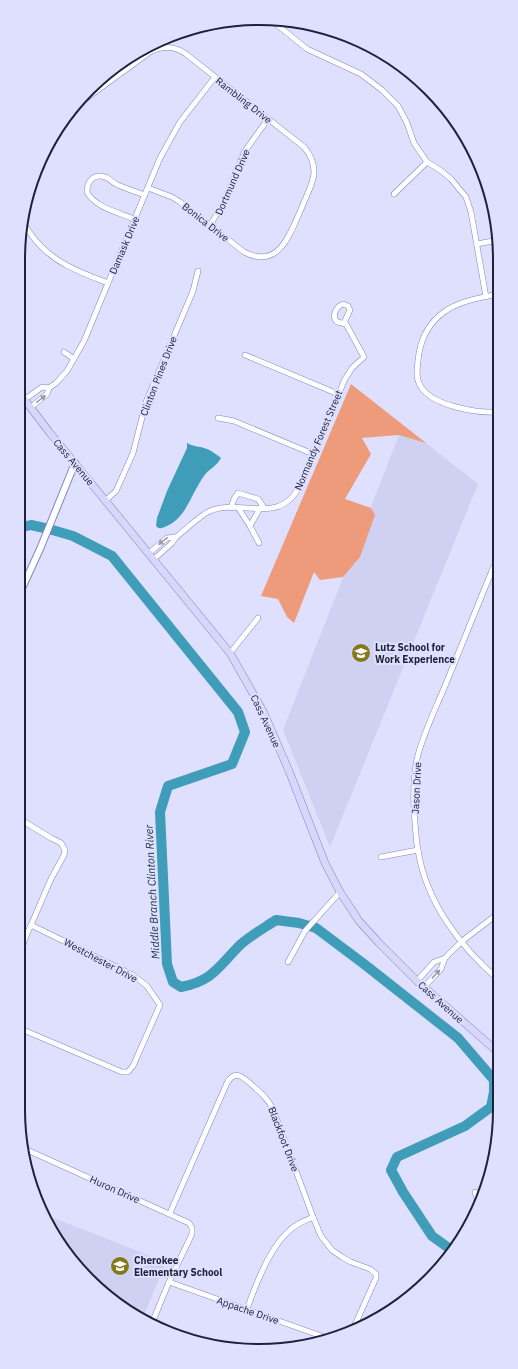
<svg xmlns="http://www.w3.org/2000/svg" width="518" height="1369" font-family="'IBM Plex Sans',sans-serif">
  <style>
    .built { fill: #ced1f1 }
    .green { fill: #ee9b7b }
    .water { fill: #409db9 }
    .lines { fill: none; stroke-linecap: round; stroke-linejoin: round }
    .river { stroke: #409db9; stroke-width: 10 }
    .minor-casing { stroke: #8284c7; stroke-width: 6 }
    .tertiary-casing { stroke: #8284c7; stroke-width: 8 }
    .secondary-casing { stroke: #8284c7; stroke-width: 8 }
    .minor { stroke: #fff; stroke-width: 5 }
    .tertiary { stroke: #fff; stroke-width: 6 }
    .secondary { stroke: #d8d7fb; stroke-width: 7 }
    .oneway { fill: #9b9ba7 }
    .labels { text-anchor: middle; stroke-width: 4; stroke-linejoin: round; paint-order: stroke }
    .street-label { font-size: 10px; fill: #21213c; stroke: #dee0fe }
    .poi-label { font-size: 10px; font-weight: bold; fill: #21213c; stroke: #dee0fe; text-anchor: start }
    .water-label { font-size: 11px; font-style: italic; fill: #15313b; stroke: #dee0fe }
    .rim { fill: none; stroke: #21213c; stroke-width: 2 }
  </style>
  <rect width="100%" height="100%" fill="#dee0fe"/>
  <g class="built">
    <polygon points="403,425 478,484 330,847 283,730"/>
    <polygon points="46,1215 166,1262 142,1320 139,1319 78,1269"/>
  </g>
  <polygon class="green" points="351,384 426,443 399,435 362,438 371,454 345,499 371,508 375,515 360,557 343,577 320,580 314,572 294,623 287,617 278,599 261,596"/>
  <path class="water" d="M187,443C194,447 199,446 207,449C212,451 217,455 221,458C217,466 209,469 204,476C192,492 186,518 167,526C162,528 160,530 156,526L157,518L167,491L187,448Z"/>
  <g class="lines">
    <path class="river" d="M18,528L31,525L49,529L73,536L112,556L238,712L245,732L232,764L168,786L160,812L167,964L173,982L181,987C213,981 219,966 240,945C250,936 264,928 276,920L299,923L316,928L364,964L458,1038L494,1080V1092L491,1107L465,1126L397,1157L391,1170L403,1192L432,1236L453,1251"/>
    <g class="minor-casing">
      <g id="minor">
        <polyline points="275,23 307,49 361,74 382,90 398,106 407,123 414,143 427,162 440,170 451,179 466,197 471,212 486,297"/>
        <path d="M73,108L150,52C162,46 175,46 186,54L304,147C310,154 314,162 314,172C314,183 306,196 302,207C291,231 280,271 244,252L180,202L172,197L148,188"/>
        <polyline points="394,194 427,162"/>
        <path d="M134,219C120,213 94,207 87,192C87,182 93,173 105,177C109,178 113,183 118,185C127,189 136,192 145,195"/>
        <path d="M23,223C28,230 32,237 38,243C56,264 82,273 108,283"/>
        <polyline points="210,225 222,206 245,151 268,119"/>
        <polyline points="477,244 498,240"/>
        <path d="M498,294C479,298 459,301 444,312C430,322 422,337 419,353C418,362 415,375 419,383C428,406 477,413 498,412"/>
        <polyline points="64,352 74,359"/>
        <polyline points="245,355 338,394"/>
        <polyline points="24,400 42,387 49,388"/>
        <polyline points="30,408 47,394 49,388 56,383 67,371 84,341 160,158 180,122 215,77"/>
        <polyline points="218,418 234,421 313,454"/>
        <polyline points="106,500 116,491 133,453 146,402 193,291 198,271"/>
        <polyline points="231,508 234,499 238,493 258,499 264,508"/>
        <polyline points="239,509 250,526 260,508"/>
        <polyline points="250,526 259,543"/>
        <path d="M176,537C186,530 200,515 210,511C241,498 279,526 299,487L345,379L352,368L364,357L346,324L337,322L335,319C333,313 337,306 343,304L348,306L350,310L344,323"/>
        <polyline points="149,553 167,538 176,537 172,543 154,559"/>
        <path d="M499,560L493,568C477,607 461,647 445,686C435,710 423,734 417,759C413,780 413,802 415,823C416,832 416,841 418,850C426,902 460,947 500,981"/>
        <polyline points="230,653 258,618"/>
        <polyline points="499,775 496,794 499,836"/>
        <polyline points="18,818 51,838 61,843 65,850 64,855 51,879 31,925"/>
        <polyline points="381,857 418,850"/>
        <polyline points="288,962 305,931 340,892"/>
        <polyline points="417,981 434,962 445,958 461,942 500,912"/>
        <polyline points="424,987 441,969 445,958"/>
        <path d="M18,999C19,969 17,953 31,925L133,975L147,986L160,1005L133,1066L128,1072H122L21,1029L18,1026"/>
        <polyline points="25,1149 189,1223 192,1228 192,1234 169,1282 152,1323"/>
        <polyline points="475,1192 478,1201"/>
        <path d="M170,1213L227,1083C235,1069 243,1077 252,1085C261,1093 268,1099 273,1109L313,1217L321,1236L332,1250L342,1257L351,1262L370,1269L376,1274V1278L354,1327"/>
        <polyline points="169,1282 327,1338"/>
        <path d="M247,1309C255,1286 270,1247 289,1231C295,1224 305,1221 313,1217"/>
      </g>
    </g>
    <g class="tertiary-casing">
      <polyline id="tertiary" points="18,597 40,549 75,463"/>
    </g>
    <g class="secondary-casing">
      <polyline id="secondary" points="18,391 50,433 230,653 264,713 289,771 325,863 340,892 359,921 379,943 417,981 500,1054"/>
    </g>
    <use href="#minor" class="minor"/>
    <use href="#tertiary" class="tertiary"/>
    <use href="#secondary" class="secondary"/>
  </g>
  <defs><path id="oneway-solid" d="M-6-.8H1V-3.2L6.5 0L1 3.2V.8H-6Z"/></defs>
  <g class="oneway">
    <use href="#oneway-solid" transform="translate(41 399) rotate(-37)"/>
    <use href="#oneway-solid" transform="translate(163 541) rotate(142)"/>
    <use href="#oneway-solid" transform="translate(436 974) rotate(-47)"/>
  </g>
  <defs>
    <g id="school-disc" transform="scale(1)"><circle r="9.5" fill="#85791e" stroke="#dee0fe"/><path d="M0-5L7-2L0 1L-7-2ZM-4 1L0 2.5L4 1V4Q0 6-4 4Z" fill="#fff"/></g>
  </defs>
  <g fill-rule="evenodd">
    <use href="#school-disc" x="361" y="653"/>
    <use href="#school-disc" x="120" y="1266"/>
  </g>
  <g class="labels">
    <g class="street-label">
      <text transform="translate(244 100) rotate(38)" y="4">Rambling Drive</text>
      <text transform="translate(232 182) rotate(-66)" y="4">Dortmund Drive</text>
      <text transform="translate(206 222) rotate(38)" y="4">Bonica Drive</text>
      <text transform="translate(124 245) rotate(-67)" y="4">Damask Drive</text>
      <text transform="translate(158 376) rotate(-69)" y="4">Clinton Pines Drive</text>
      <text transform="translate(318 440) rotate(-67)" y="4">Normandy Forest Street</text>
      <text transform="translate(74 462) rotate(50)" y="4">Cass Avenue</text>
      <text transform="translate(266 721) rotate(65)" y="4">Cass Avenue</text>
      <text transform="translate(416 788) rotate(-87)" y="4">Jason Drive</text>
      <text transform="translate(101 960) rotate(28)" y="4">Westchester Drive</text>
      <text transform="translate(441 1002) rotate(42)" y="4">Cass Avenue</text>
      <text transform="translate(284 1139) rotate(69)" y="4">Blackfoot Drive</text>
      <text transform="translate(115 1189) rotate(24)" y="4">Huron Drive</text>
      <text transform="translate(248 1310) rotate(19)" y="4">Appache Drive</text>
    </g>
    <g class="poi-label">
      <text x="375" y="651">Lutz School for<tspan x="375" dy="12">Work Experience</tspan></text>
      <text x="134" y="1264">Cherokee<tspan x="134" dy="12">Elementary School</tspan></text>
    </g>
    <g class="water-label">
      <text transform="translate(152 892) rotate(-93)" y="4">Middle Branch Clinton River</text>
    </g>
  </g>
  <path d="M0 0H518V1369H0ZM259 25H259A234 234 0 0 1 493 259V1110A234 234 0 0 1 259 1344H259A234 234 0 0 1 25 1110V259A234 234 0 0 1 259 25Z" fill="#dee0fe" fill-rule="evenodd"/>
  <path class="rim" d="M259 25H259A234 234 0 0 1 493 259V1110A234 234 0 0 1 259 1344H259A234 234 0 0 1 25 1110V259A234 234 0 0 1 259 25Z"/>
</svg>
